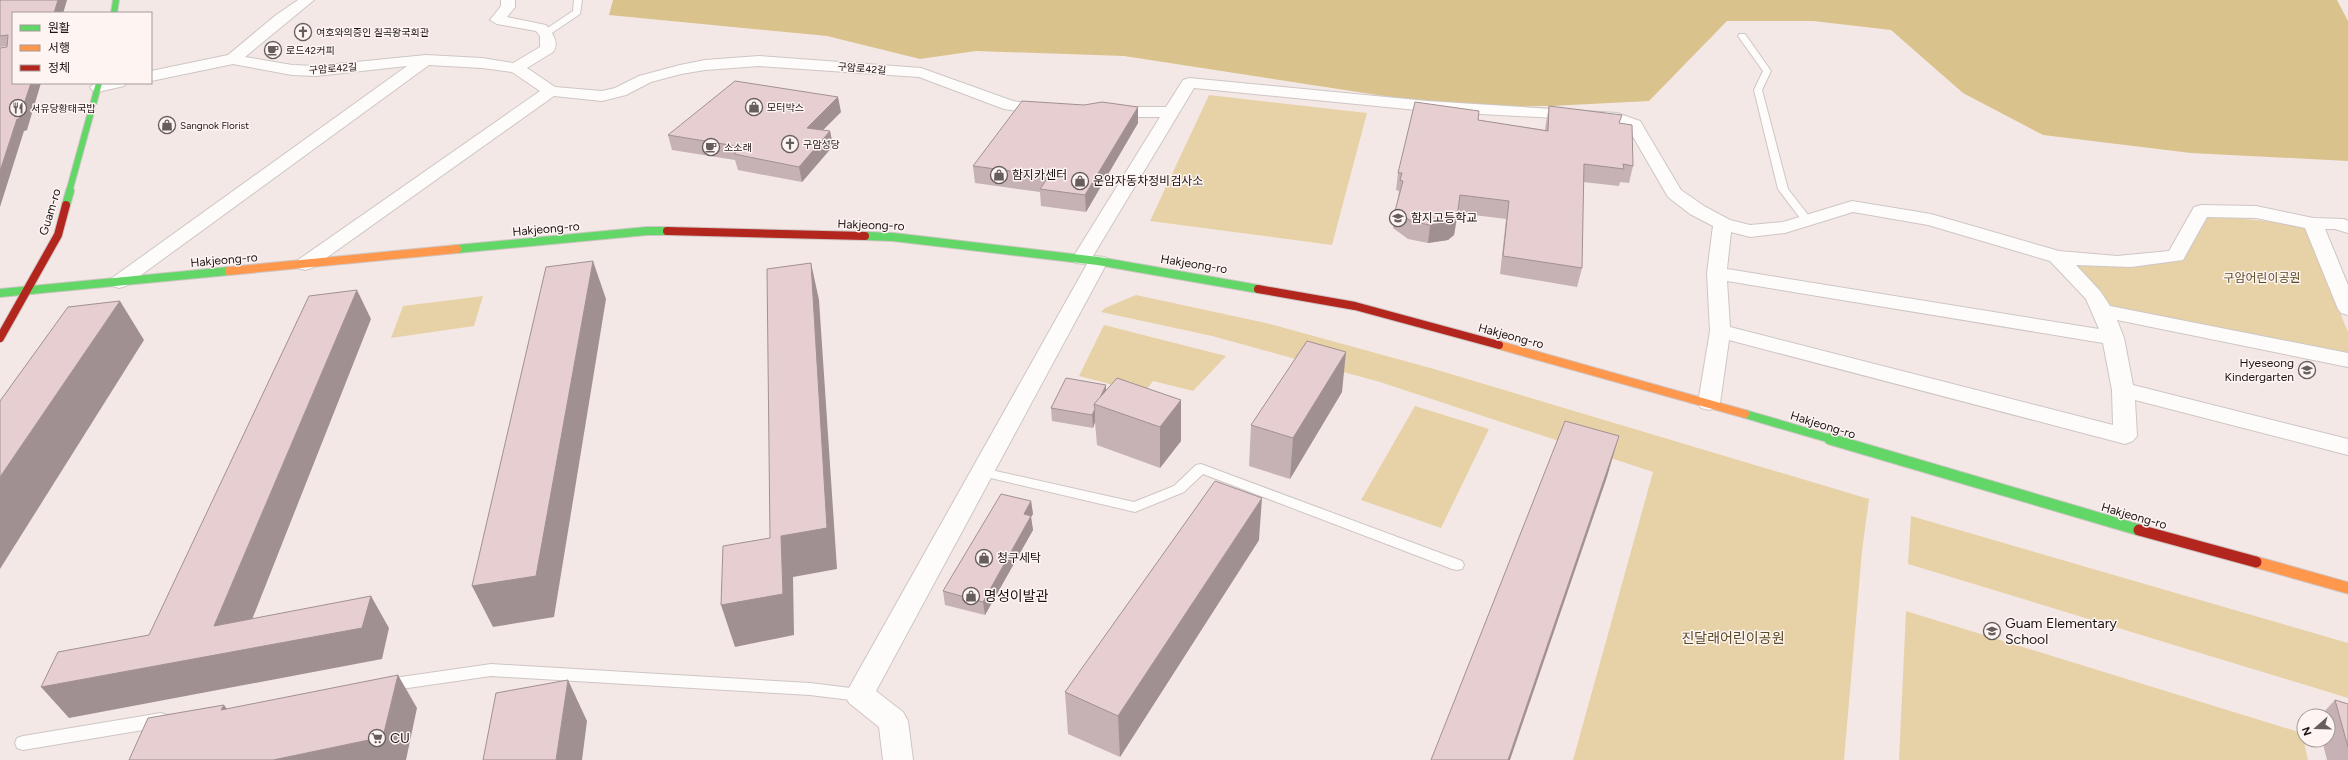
<svg xmlns="http://www.w3.org/2000/svg" width="2348" height="760" font-family="Figtree,'Noto Sans KR',sans-serif">
  <style>
    .green { fill: #e7d2a8 }
    .forest { fill: #dac28d }
    .lines { fill: none; stroke-linecap: round; stroke-linejoin: round }
    .lane-casing { stroke: #cec6c4; stroke-width: 2 }
    .street-casing { stroke: #cec6c4; stroke-width: 2 }
    .fast-far2-casing { stroke: #cec6c4; stroke-width: 8 }
    .fast-far1-casing { stroke: #cec6c4; stroke-width: 10 }
    .fast-casing { stroke: #cec6c4; stroke-width: 13 }
    .slow-far1-casing { stroke: #cec6c4; stroke-width: 10 }
    .slow-casing { stroke: #cec6c4; stroke-width: 13 }
    .jam-far1-casing { stroke: #cec6c4; stroke-width: 10 }
    .jam-casing { stroke: #cec6c4; stroke-width: 13 }
    .lane { fill: #fdfcfb; fill-rule: evenodd }
    .street { fill: #fdfcfb; fill-rule: evenodd }
    .fast-far2 { stroke: #63d668; stroke-width: 6 }
    .fast-far1 { stroke: #63d668; stroke-width: 8 }
    .fast { stroke: #63d668; stroke-width: 11 }
    .slow-far1 { stroke: #ff974d; stroke-width: 8 }
    .slow { stroke: #ff974d; stroke-width: 11 }
    .jam-far1 { stroke: #b3261e; stroke-width: 8 }
    .jam { stroke: #b3261e; stroke-width: 11 }
    .wall { fill: #c6b1b4 }
    .shaded-wall { fill: #a19092 }
    .building { fill: #e6ced1; stroke: #a19092 }
    .labels { text-anchor: middle; stroke-width: 3; stroke-linejoin: round; paint-order: stroke }
    .far-poi-label { font-size: 10px; fill: #1a1312; stroke: #fef5f3; text-anchor: start }
    .far-street-label { font-size: 10px; fill: #1a1312; stroke: #fef5f3 }
    .poi-label { font-size: 12px; fill: #1a1312; stroke: #fef5f3; text-anchor: start }
    .street-label { font-size: 12px; fill: #1a1312; stroke: #fef5f3 }
    .park-label { font-size: 12px; fill: #584a22; stroke: #fef5f3 }
    .near-poi-label { font-size: 14px; fill: #1a1312; stroke: #fef5f3; text-anchor: start }
    .near-park-label { font-size: 14px; fill: #584a22; stroke: #fef5f3 }
  </style>
  <rect width="100%" height="100%" fill="#f4e8e6"/>
  <g class="green">
    <polygon points="1209,95 1367,113 1332,245 1150,221"/>
    <polygon points="2207,215 2304,225 2348,332 2348,356 2112,308 2068,260 2176,256"/>
    <polygon points="1136,295 1266,323 1434,369 1869,499 1862,551 1844,760 1573,760 1653,472 1380,382 1212,336 1101,312 1105,308"/>
    <polygon points="483,296 474,326 391,338 403,306"/>
    <polygon points="1104,325 1226,356 1193,391 1153,381 1144,393 1079,376"/>
    <polygon points="1415,406 1489,429 1441,528 1361,500"/>
    <polygon points="1911,516 2348,643 2348,698 1908,564"/>
    <polygon points="1906,611 2302,733 2308,760 1899,760"/>
  </g>
  <polygon class="forest" points="613,0 2337,0 2348,21 2348,161 2191,153 2043,135 1963,93 1891,30 1813,21 1727,21 1649,101 1551,106 1449,106 1124,56 976,51 920,59 827,36 609,15"/>
  <g class="lines">
    <g class="lane-casing">
      <g id="lane">
        <polygon points="574,0 582,0 580,14 549,35 543,35 543,31 573,11"/>
        <polygon points="1739,34 1745,34 1771,71 1762,90 1788,189 1812,220 1811,222 1803,222 1778,189 1754,90 1763,71 1738,36"/>
        <polygon points="1201,464 1462,561 1464,565 1462,569 1457,570 1452,569 1203,474 1184,492 1135,512 982,476 977,475 975,472 977,469 982,468 1134,502 1174,486 1196,465"/>
        <polygon points="491,664 810,683 859,689 865,690 867,695 865,700 859,701 810,695 491,676 387,691 382,689 379,685 382,681 387,679"/>
        <polygon points="161,713 167,715 169,720 167,725 161,727 23,750 17,748 15,743 17,738 23,736"/>
      </g>
    </g>
    <g class="street-casing">
      <g id="street">
        <path d="M298,0H314L245,57L292,65L316,66L426,55L482,58L513,63L540,47V36L536,31L497,24L490,20L501,6V0H515V7L507,17L546,25C552,32 560,43 553,52L527,68L555,87L602,91L615,88L639,76L680,65L705,60L759,56L921,68L1013,101L1053,107L1055,110L1053,113L1047,115L1004,109L919,77L759,66L705,70L681,74L651,82L626,95L602,101L554,96L312,268L305,270L298,268L295,264L298,260L540,91L512,72L482,68L429,65L126,286L119,288L112,286L109,282L112,278L407,66L316,76L292,75L233,64L151,81V71L228,55L276,15Z"/>
        <path d="M1189,78L1427,101L1617,113L1640,121L1681,190L1704,206L1730,220L1750,225L1783,222L1852,201L1931,214L2059,251L2117,256L2169,251L2194,207L2201,205L2256,206L2313,218L2344,219L2348,221V233L2335,229H2325L2348,285V315L2341,313L2338,309L2305,228L2256,218L2207,217L2183,260L2131,267L2076,265L2101,292L2110,306L2348,353V367L2117,320L2124,338L2133,385L2348,439V455L2135,400L2137,436L2133,441L2125,444L1729,340L1720,403L1717,408L1709,410L1701,408L1698,403L1710,331L1707,273L1713,226L1690,214L1668,197L1628,128L1609,121L1427,111L1194,88L1093,256L1105,257L1108,261L876,691L903,712L908,721L913,760H883L879,727L849,703L845,695L1087,264L1075,263L1072,259L1160,117H1108L1102,115L1100,112L1102,109L1108,107H1166L1183,80ZM1853,212L1928,225L2050,261L2086,299L2099,329L1727,269L1731,232L1750,237L1785,233ZM1727,281L2103,343L2112,390L2113,425L1730,327Z"/>
        <polygon points="126,83 124,86 98,92 92,90 90,87 95,83"/>
      </g>
    </g>
    <g class="fast-far2-casing">
      <g id="fast-far2">
        <polyline points="114,13 116,0"/>
        <polyline points="69,192 99,83"/>
      </g>
    </g>
    <g class="fast-far1-casing">
      <g id="fast-far1">
        <polyline points="66,205 70,191"/>
        <polyline points="865,236 893,237 1098,261 1258,289"/>
        <polyline points="457,249 647,231 667,231"/>
        <polyline points="0,293 229,271"/>
        <polyline points="1745,414 1834,440"/>
      </g>
    </g>
    <g class="fast-casing">
      <polyline id="fast" points="1830,439 2139,530"/>
    </g>
    <g class="slow-far1-casing">
      <g id="slow-far1">
        <polyline points="229,271 457,249"/>
        <polyline points="1499,345 1745,414"/>
      </g>
    </g>
    <g class="slow-casing">
      <polyline id="slow" points="2256,562 2348,588"/>
    </g>
    <g class="jam-far1-casing">
      <g id="jam-far1">
        <polyline points="667,231 865,236"/>
        <polyline points="1258,289 1355,306 1499,345"/>
        <polyline points="0,338 58,235 66,205"/>
      </g>
    </g>
    <g class="jam-casing">
      <polyline id="jam" points="2139,530 2256,562"/>
    </g>
    <use href="#lane" class="lane"/>
    <use href="#street" class="street"/>
    <use href="#fast-far2" class="fast-far2"/>
    <use href="#fast-far1" class="fast-far1"/>
    <use href="#fast" class="fast"/>
    <use href="#slow-far1" class="slow-far1"/>
    <use href="#slow" class="slow"/>
    <use href="#jam-far1" class="jam-far1"/>
    <use href="#jam" class="jam"/>
  </g>
  <g class="wall">
    <polygon points="0,0 67,0 63,13 13,13 27,130 24,131 7,46 0,47"/>
    <polygon points="1549,106 1620,123 1633,166 1629,183 1620,182 1619,186 1583,182 1582,268 1577,287 1500,274 1506,219 1458,213 1454,235 1448,240 1428,243 1408,239 1393,228 1395,211 1398,198 1399,191 1396,190 1398,173 1478,120 1545,130 1546,123"/>
    <polygon points="841,112 823,130 830,131 833,146 802,182 738,170 735,160 672,150 668,135"/>
    <polygon points="1138,123 1086,212 1041,206 1040,192 975,183 973,166"/>
    <polygon points="1106,391 1181,400 1181,441 1160,468 1097,445 1095,422 1093,428 1052,421 1051,408"/>
    <polygon points="1342,392 1290,479 1249,466 1251,425"/>
    <polygon points="1031,501 1033,514 1031,517 1033,530 985,615 945,605 943,591"/>
    <polygon points="1259,540 1120,757 1068,734 1065,692"/>
    <polygon points="2335,700 2348,704 2348,760 2327,760 2322,740 2328,740 2328,716 2320,716"/>
  </g>
  <g class="shaded-wall">
    <polygon points="58,0 67,0 63,13 54,13"/>
    <polygon points="31,83 41,83 27,130 24,131 0,207 0,171 17,119"/>
    <polygon points="838,97 841,112 810,143 807,128"/>
    <polygon points="1138,107 1138,123 1086,212 1085,195"/>
    <polygon points="830,131 833,146 802,182 799,167"/>
    <polygon points="1457,217 1454,235 1448,240 1428,243 1430,225"/>
    <polygon points="593,261 606,299 554,617 493,627 472,586"/>
    <polygon points="811,263 819,300 837,569 793,577 794,635 735,647 721,605 781,536"/>
    <polygon points="357,290 371,319 240,650 371,596 389,628 382,659 69,718 41,687 214,626"/>
    <polygon points="120,301 144,340 0,569 0,477"/>
    <polygon points="1346,352 1342,392 1290,479 1293,438"/>
    <polygon points="1106,385 1106,398 1097,405"/>
    <polygon points="1181,400 1181,441 1160,468 1160,427"/>
    <polygon points="1095,409 1095,422 1093,428 1092,415"/>
    <polygon points="1619,436 1607,477 1510,760 1508,760"/>
    <polygon points="1262,498 1259,540 1120,757 1118,716"/>
    <polygon points="1031,501 1033,514 1031,517 1033,530 985,615 983,602 1024,514"/>
    <polygon points="398,675 417,708 406,760 273,760"/>
    <polygon points="568,680 587,721 582,760 556,760"/>
    <polygon points="224,705 248,737 221,710"/>
  </g>
  <g class="building">
    <polygon points="0,0 58,0 54,13 13,13 13,83 31,83 19,119 17,119 0,171 0,48 7,47 8,35 0,36"/>
    <polygon points="735,81 838,97 807,128 830,131 799,167 734,154 742,147 668,135"/>
    <polygon points="1022,101 1084,105 1102,102 1138,107 1085,195 1040,189 1049,176 973,166"/>
    <polygon points="1415,102 1479,111 1478,120 1548,131 1549,106 1622,115 1619,123 1632,125 1633,166 1623,164 1624,169 1584,164 1582,268 1503,256 1509,201 1460,195 1457,217 1451,222 1430,225 1411,221 1395,211 1403,181 1400,180 1402,173 1398,173"/>
    <polygon points="593,261 536,576 472,586 546,267"/>
    <polygon points="811,263 827,528 781,536 783,594 721,605 723,546 770,538 767,269"/>
    <polygon points="357,290 214,626 371,596 362,628 41,687 58,652 149,635 309,296"/>
    <polygon points="120,301 0,477 0,401 68,307"/>
    <polygon points="1307,341 1346,352 1293,438 1251,425"/>
    <polygon points="1066,378 1106,385 1100,398 1094,404 1095,409 1092,415 1051,408"/>
    <polygon points="1117,378 1181,400 1160,427 1094,404"/>
    <polygon points="1565,421 1619,436 1508,760 1431,760"/>
    <polygon points="1215,481 1262,498 1118,716 1065,692"/>
    <polygon points="1001,494 1031,501 1024,514 1031,516 983,602 943,591"/>
    <polygon points="398,675 383,737 273,760 129,760 148,718 224,705 221,710"/>
    <polygon points="568,680 556,760 483,760 496,693"/>
    <polygon points="2335,700 2348,704 2348,747"/>
  </g>
  <defs>
    <g id="church-ring" transform="scale(0.9)"><circle r="9.5" fill="#fef5f3" stroke="#665e5c" stroke-width="1.5"/><path d="M-1.2-6h2.4v3.5h3.3v2.4h-3.3V6h-2.4V-.1h-3.3v-2.4h3.3Z" fill="#665e5c"/></g>
    <g id="cafe-ring" transform="scale(0.9)"><circle r="9.5" fill="#fef5f3" stroke="#665e5c" stroke-width="1.5"/><path d="M-5.5-4.5H6V0H3Q3 3.5 0 3.5H-2.5Q-5.5 3.5-5.5 0ZM3-3.2v2h1.7v-2ZM-6 4.5H4V6H-6Z" fill="#665e5c"/></g>
    <g id="shop-ring" transform="scale(0.9)"><circle r="9.5" fill="#fef5f3" stroke="#665e5c" stroke-width="1.5"/><path d="M-5-2.5h2.3a2.7 3.5 0 0 1 5.4 0H5L5.5 6h-11ZM-1.5-2.5h3a1.5 2.3 0 0 0-3 0Z" fill="#665e5c"/></g>
    <g id="restaurant-ring" transform="scale(0.9)"><circle r="9.5" fill="#fef5f3" stroke="#665e5c" stroke-width="1.5"/><path d="M-5-6h1v4h1v-4h1v4h1v-4h1v5L-1.5 .5V6h-2V.5L-5-1ZM5-6V6H3V1.5H1.5Q1.5-4 5-6Z" fill="#665e5c"/></g>
    <g id="school-ring" transform="scale(0.9)"><circle r="9.5" fill="#fef5f3" stroke="#665e5c" stroke-width="1.5"/><path d="M0-5L7-2L0 1L-7-2ZM-4 1L0 2.5L4 1V4Q0 6-4 4Z" fill="#665e5c"/></g>
    <g id="supermarket-ring" transform="scale(0.9)"><circle r="9.5" fill="#fef5f3" stroke="#665e5c" stroke-width="1.5"/><path d="M-6-5.5h2.5l.6 2H6L4.5 2H-2.5L-4.4-4H-6ZM-1.5 3.2a1.3 1.3 0 1 0 .1 0ZM3 3.2a1.3 1.3 0 1 0 .1 0Z" fill="#665e5c"/></g>
  </defs>
  <g fill-rule="evenodd">
    <use href="#church-ring" x="303" y="32"/>
    <use href="#cafe-ring" x="273" y="50"/>
    <use href="#shop-ring" x="754" y="107"/>
    <use href="#restaurant-ring" x="18" y="108"/>
    <use href="#shop-ring" x="167" y="125"/>
    <use href="#church-ring" x="790" y="144"/>
    <use href="#cafe-ring" x="711" y="147"/>
    <use href="#shop-ring" x="999" y="175"/>
    <use href="#shop-ring" x="1080" y="181"/>
    <use href="#school-ring" x="1398" y="218"/>
    <use href="#school-ring" x="2307" y="370"/>
    <use href="#shop-ring" x="984" y="558"/>
    <use href="#shop-ring" x="971" y="596"/>
    <use href="#school-ring" x="1992" y="631"/>
    <use href="#supermarket-ring" x="377" y="738"/>
  </g>
  <g class="labels">
    <g class="far-poi-label">
      <text x="316" y="36">여호와의증인 칠곡왕국회관</text>
      <text x="286" y="54">로드42커피</text>
      <text x="767" y="111">모터박스</text>
      <text x="31" y="112">서유당황태국밥</text>
      <text x="180" y="129">Sangnok Florist</text>
      <text x="803" y="148">구암성당</text>
      <text x="724" y="151">소소래</text>
    </g>
    <g class="far-street-label">
      <text transform="translate(333 68) rotate(-4)" y="4">구암로42길</text>
      <text transform="translate(862 68) rotate(5)" y="4">구암로42길</text>
    </g>
    <g class="poi-label">
      <text x="1012" y="179">함지카센터</text>
      <text x="1093" y="185">운암자동차정비검사소</text>
      <text x="1411" y="222">함지고등학교</text>
      <text x="2294" y="367" text-anchor="end">Hyeseong<tspan x="2294" dy="14">Kindergarten</tspan></text>
      <text x="997" y="562">청구세탁</text>
    </g>
    <g class="street-label">
      <text transform="translate(50 212) rotate(-73)" y="4">Guam-ro</text>
      <text transform="translate(871 225) rotate(2)" y="4">Hakjeong-ro</text>
      <text transform="translate(546 229) rotate(-5)" y="4">Hakjeong-ro</text>
      <text transform="translate(224 260) rotate(-5)" y="4">Hakjeong-ro</text>
      <text transform="translate(1194 264) rotate(9)" y="4">Hakjeong-ro</text>
      <text transform="translate(1511 336) rotate(15)" y="4">Hakjeong-ro</text>
      <text transform="translate(1823 425) rotate(17)" y="4">Hakjeong-ro</text>
      <text transform="translate(2134 516) rotate(16)" y="4">Hakjeong-ro</text>
    </g>
    <g class="park-label">
      <text x="2262" y="282">구암어린이공원</text>
    </g>
    <g class="near-poi-label">
      <text x="984" y="601">명성이발관</text>
      <text x="2005" y="628">Guam Elementary<tspan x="2005" dy="16">School</tspan></text>
      <text x="390" y="743">CU</text>
    </g>
    <g class="near-park-label">
      <text x="1733" y="643">진달래어린이공원</text>
    </g>
  </g>
  <rect x="12" y="12" width="140" height="72" fill="#fef5f3" stroke="#a39b99"/>
  <rect x="20" y="25" width="20" height="6" fill="#63d668" stroke="#a39b99"/>
  <text x="48" y="32" font-size="12" fill="#1a1312">원활</text>
  <rect x="20" y="45" width="20" height="6" fill="#ff974d" stroke="#a39b99"/>
  <text x="48" y="52" font-size="12" fill="#1a1312">서행</text>
  <rect x="20" y="65" width="20" height="6" fill="#b3261e" stroke="#a39b99"/>
  <text x="48" y="72" font-size="12" fill="#1a1312">정체</text>
  <g transform="translate(2316 728) rotate(250)"><circle r="19" fill="#fef5f3" stroke="#a39b99"/>
  <path d="M0-3L7 15L0 10L-7 15Z" fill="#665e5c"/>
  <text y="-6" font-size="11" font-weight="bold" text-anchor="middle" fill="#1a1312">N</text>
  </g>
</svg>
